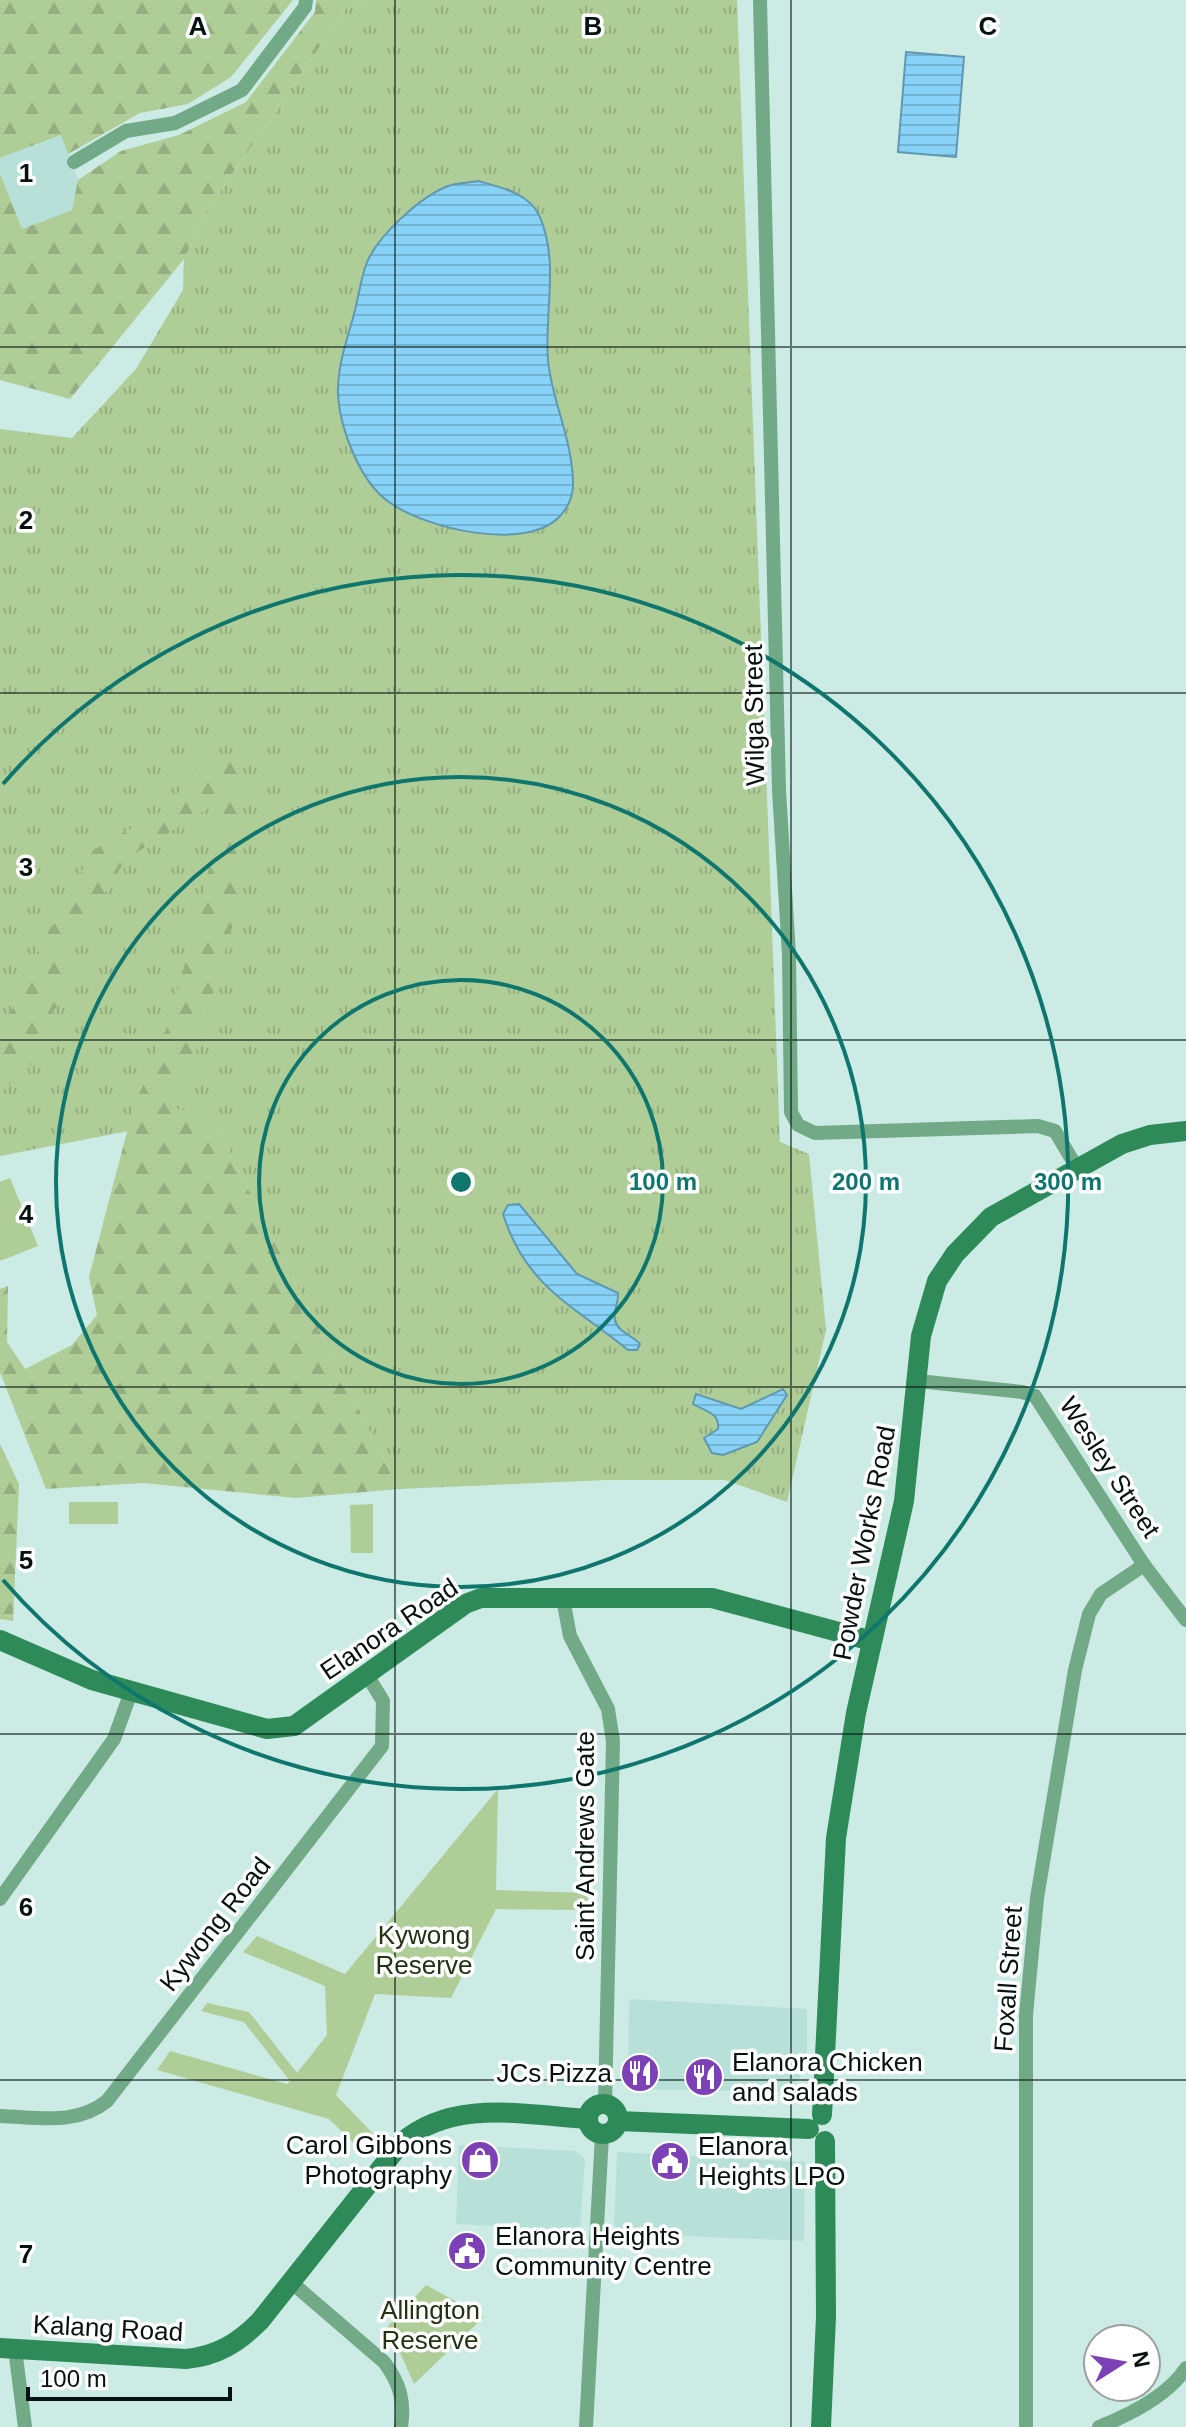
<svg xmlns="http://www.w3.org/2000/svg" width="1186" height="2427" font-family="Helvetica,sans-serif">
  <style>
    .built { fill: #b7e1d8 }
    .grass { fill: url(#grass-tufts) }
    .forest { fill: url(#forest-firs) }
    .park { fill: #afcd97 }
    .water { fill: url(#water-rules); stroke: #6098b1; stroke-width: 2 }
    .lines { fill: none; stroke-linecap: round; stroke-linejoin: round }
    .street { stroke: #72a986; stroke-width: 14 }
    .secondary { stroke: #2e8b59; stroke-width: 20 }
    .grid { fill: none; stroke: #06120f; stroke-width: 2; stroke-opacity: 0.55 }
    .ring { fill: none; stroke: #0f766e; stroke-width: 4 }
    .labels { text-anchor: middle; stroke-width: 7; stroke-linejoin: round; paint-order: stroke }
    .street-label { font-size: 26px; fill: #06120f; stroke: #fff }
    .park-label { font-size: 26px; fill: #223212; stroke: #fff }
    .poi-label { font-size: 26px; fill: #06120f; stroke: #fff; text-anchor: start }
    .grid-label { font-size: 26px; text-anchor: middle; font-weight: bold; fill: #06120f; stroke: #fff; stroke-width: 7; stroke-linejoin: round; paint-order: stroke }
    .centre { fill: #0f766e; stroke: #fff; stroke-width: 4 }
    .ring-label { font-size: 24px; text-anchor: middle; font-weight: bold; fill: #0f766e; stroke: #fff; stroke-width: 7; stroke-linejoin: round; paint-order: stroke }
  </style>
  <defs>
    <pattern id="grass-tufts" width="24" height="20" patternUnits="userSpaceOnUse" patternTransform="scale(2)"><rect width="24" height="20" fill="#afcd97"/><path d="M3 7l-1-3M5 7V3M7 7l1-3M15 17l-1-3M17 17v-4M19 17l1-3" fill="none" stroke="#95af81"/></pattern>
    <pattern id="forest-firs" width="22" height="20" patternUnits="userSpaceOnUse" patternTransform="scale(2)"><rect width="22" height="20" fill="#afcd97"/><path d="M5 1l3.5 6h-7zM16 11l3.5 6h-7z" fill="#95af81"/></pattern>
    <pattern id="water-rules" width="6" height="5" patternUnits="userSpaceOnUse" patternTransform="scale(2)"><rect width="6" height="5" fill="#87d2f6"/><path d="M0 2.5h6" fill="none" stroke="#73b3d2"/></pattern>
  </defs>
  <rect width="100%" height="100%" fill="#cbebe4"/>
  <g class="built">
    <polygon points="62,135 78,180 73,210 22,229 0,173 0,158"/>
    <polygon points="629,1999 807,2009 807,2063 800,2078 785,2092 628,2089"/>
    <polygon points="459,2145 576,2151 585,2159 580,2230 456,2224"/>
    <polygon points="617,2152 805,2162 804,2241 614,2233"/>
  </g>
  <polygon class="grass" points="369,0 737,0 780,1142 809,1154 826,1330 787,1502 725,1480 607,1480 399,1489 211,1115 0,1156 0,429 72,438 136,369 183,290 184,259 208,209 347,7"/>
  <g class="forest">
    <polygon points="0,0 293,0 231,77 188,104 140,113 68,154 61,135 0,158"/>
    <polygon points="316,0 369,0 347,7 208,209 184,259 70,399 0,380 0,173 22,229 72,210 78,180 121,151 179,135 246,102 315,12"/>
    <polygon points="228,756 242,779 244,872 231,932 188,1078 165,1107 211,1115 399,1489 296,1498 143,1483 46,1489 0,1372 0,1289 8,1286 7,1342 25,1369 72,1345 97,1315 89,1277 133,1109 165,1032 203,901 220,801 126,859 69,952 65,996 44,1023 48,1050 2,1091 0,1036 46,932 64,914 85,863 93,850 167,808 202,761"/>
    <polygon points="0,1444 19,1484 13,1621 0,1619"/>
  </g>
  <g class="park">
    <polygon points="10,1178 38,1246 0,1261 0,1182"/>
    <rect x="69" y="1502" width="49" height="22"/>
    <polygon points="373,1504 373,1553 351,1553 350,1505"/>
    <polygon points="498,1789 496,1890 588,1893 587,1910 496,1909 451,1998 375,1994 336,2095 379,2140 366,2155 329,2119 157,2070 170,2051 287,2084 290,2081 244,2022 201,2011 207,2003 249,2012 297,2073 327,2035 325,1986 243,1952 257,1936 345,1974"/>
    <polygon points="426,2285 484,2317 414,2384 397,2346 381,2334"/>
  </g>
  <g class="water">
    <polygon points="906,52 964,57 956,157 898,152"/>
    <path d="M478,181C499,187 529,193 539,215C560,261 544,313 548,360C551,394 566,426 571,460C574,482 576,499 560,516C526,553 424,528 389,502C360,482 340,429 338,395C337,369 346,342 353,318C358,300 360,282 366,265C376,237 420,197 448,186C457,183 468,183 478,181Z"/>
    <path d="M519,1204L577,1274L618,1293C619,1302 613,1311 615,1320C618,1333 633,1335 640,1344L637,1350H628C574,1306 526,1287 503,1214L508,1205Z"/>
    <path d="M783,1389L787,1395L757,1442L723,1455L712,1453L704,1438L718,1429C720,1412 704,1411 693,1404L696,1394L741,1409Z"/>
  </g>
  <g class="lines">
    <g class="street">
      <polyline points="760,0 779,790 789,955 791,1112 798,1125 815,1133 1038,1126 1055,1131 1077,1168"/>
      <polyline points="74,162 126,131 175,123 242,90 305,7 306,0"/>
      <polyline points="918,1381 1022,1392 1035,1396 1144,1565 1186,1620"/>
      <polyline points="563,1599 570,1636 608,1709 613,1741 605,2104"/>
      <polyline points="0,1899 114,1739 131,1692"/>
      <path d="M0,2116C38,2117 76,2126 107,2101L382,1746L383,1701L367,1675"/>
      <path d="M291,2282L384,2362C400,2383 405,2402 401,2427"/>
      <polyline points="15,2349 25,2427"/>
      <polyline points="586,2427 602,2135"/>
      <polyline points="1026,2427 1026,2015 1037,1898 1075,1670 1089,1614 1101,1594 1144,1565"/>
      <path d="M1099,2427C1129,2415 1168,2396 1186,2368"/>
    </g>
    <g class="secondary">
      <polyline points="0,1640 92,1680 267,1729 294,1726 465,1604 481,1598 712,1598 872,1641"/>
      <circle cx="603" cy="2119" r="15"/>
      <polyline points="822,2115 836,1838 856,1713 904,1501 921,1336 937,1281 955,1254 991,1217 1122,1144 1150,1135 1186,1131"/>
      <polyline points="618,2121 809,2129"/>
      <path d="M0,2348L186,2359C217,2356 238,2343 260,2321L401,2143C452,2098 525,2115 588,2119"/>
      <polyline points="821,2427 826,2317 825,2141"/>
    </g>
  </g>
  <path class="grid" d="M395,0V2427M791,0V2427M0,347H1186M0,693H1186M0,1040H1186M0,1387H1186M0,1734H1186M0,2080H1186"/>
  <g class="ring">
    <circle cx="461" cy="1182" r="202"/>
    <circle cx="461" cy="1182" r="405"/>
    <path d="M3 784A607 607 0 1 1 3 1580"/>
  </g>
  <defs>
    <g id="restaurant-disc" transform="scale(2)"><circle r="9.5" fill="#7c41b7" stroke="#fff"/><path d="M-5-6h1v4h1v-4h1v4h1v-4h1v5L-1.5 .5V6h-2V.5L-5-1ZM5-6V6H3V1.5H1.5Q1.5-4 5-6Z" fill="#fff"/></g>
    <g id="shop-disc" transform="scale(2)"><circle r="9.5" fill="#7c41b7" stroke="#fff"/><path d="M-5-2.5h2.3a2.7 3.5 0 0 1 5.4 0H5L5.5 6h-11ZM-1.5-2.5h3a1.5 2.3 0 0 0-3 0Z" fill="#fff"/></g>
    <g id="civic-disc" transform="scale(2)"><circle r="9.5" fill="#7c41b7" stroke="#fff"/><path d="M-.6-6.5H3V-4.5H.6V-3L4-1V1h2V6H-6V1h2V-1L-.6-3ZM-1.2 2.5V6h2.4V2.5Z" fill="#fff"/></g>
  </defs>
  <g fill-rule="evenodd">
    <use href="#restaurant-disc" x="640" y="2073"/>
    <use href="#restaurant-disc" x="704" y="2077"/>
    <use href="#shop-disc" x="480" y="2160"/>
    <use href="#civic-disc" x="670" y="2161"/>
    <use href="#civic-disc" x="467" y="2251"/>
  </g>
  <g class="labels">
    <g class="street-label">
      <text transform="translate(754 715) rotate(-91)" y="9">Wilga Street</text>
      <text transform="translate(1110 1467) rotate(57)" y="9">Wesley Street</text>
      <text transform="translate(864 1543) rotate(-79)" y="9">Powder Works Road</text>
      <text transform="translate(389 1629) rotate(-34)" y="9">Elanora Road</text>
      <text transform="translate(585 1846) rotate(-90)" y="9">Saint Andrews Gate</text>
      <text transform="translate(215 1924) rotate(-52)" y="9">Kywong Road</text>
      <text transform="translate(1008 1979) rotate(-86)" y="9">Foxall Street</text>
      <text transform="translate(108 2328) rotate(3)" y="9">Kalang Road</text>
    </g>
    <g class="park-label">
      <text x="424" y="1944">Kywong<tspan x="424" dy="30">Reserve</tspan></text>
      <text x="430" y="2319">Allington<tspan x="430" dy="30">Reserve</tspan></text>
    </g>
    <g class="poi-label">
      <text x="732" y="2071">Elanora Chicken<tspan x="732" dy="30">and salads</tspan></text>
      <text x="612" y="2082" text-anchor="end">JCs Pizza</text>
      <text x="452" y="2154" text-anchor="end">Carol Gibbons<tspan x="452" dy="30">Photography</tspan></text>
      <text x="698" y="2155">Elanora<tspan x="698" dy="30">Heights LPO</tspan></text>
      <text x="495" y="2245">Elanora Heights<tspan x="495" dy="30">Community Centre</tspan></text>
    </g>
  </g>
  <g class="grid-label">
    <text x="198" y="35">A</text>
    <text x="593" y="35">B</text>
    <text x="988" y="35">C</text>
    <text x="26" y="182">1</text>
    <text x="26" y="529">2</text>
    <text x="26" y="876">3</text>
    <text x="26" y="1223">4</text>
    <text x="26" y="1569">5</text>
    <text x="26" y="1916">6</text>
    <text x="26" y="2263">7</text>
  </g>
  <circle cx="461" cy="1182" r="12" class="centre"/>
  <g class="ring-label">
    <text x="663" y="1190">100 m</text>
    <text x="866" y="1190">200 m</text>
    <text x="1068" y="1190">300 m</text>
  </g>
  <g transform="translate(1122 2363) rotate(79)"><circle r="38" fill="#ffffff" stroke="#9ba09f" stroke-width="2"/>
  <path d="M0-6L14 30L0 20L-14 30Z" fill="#7c41b7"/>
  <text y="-12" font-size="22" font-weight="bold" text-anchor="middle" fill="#06120f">N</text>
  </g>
  <path d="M28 2387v12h202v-12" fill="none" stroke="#06120f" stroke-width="4"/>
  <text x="40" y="2387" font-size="24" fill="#06120f" stroke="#ffffff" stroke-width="6" paint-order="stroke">100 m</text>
</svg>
